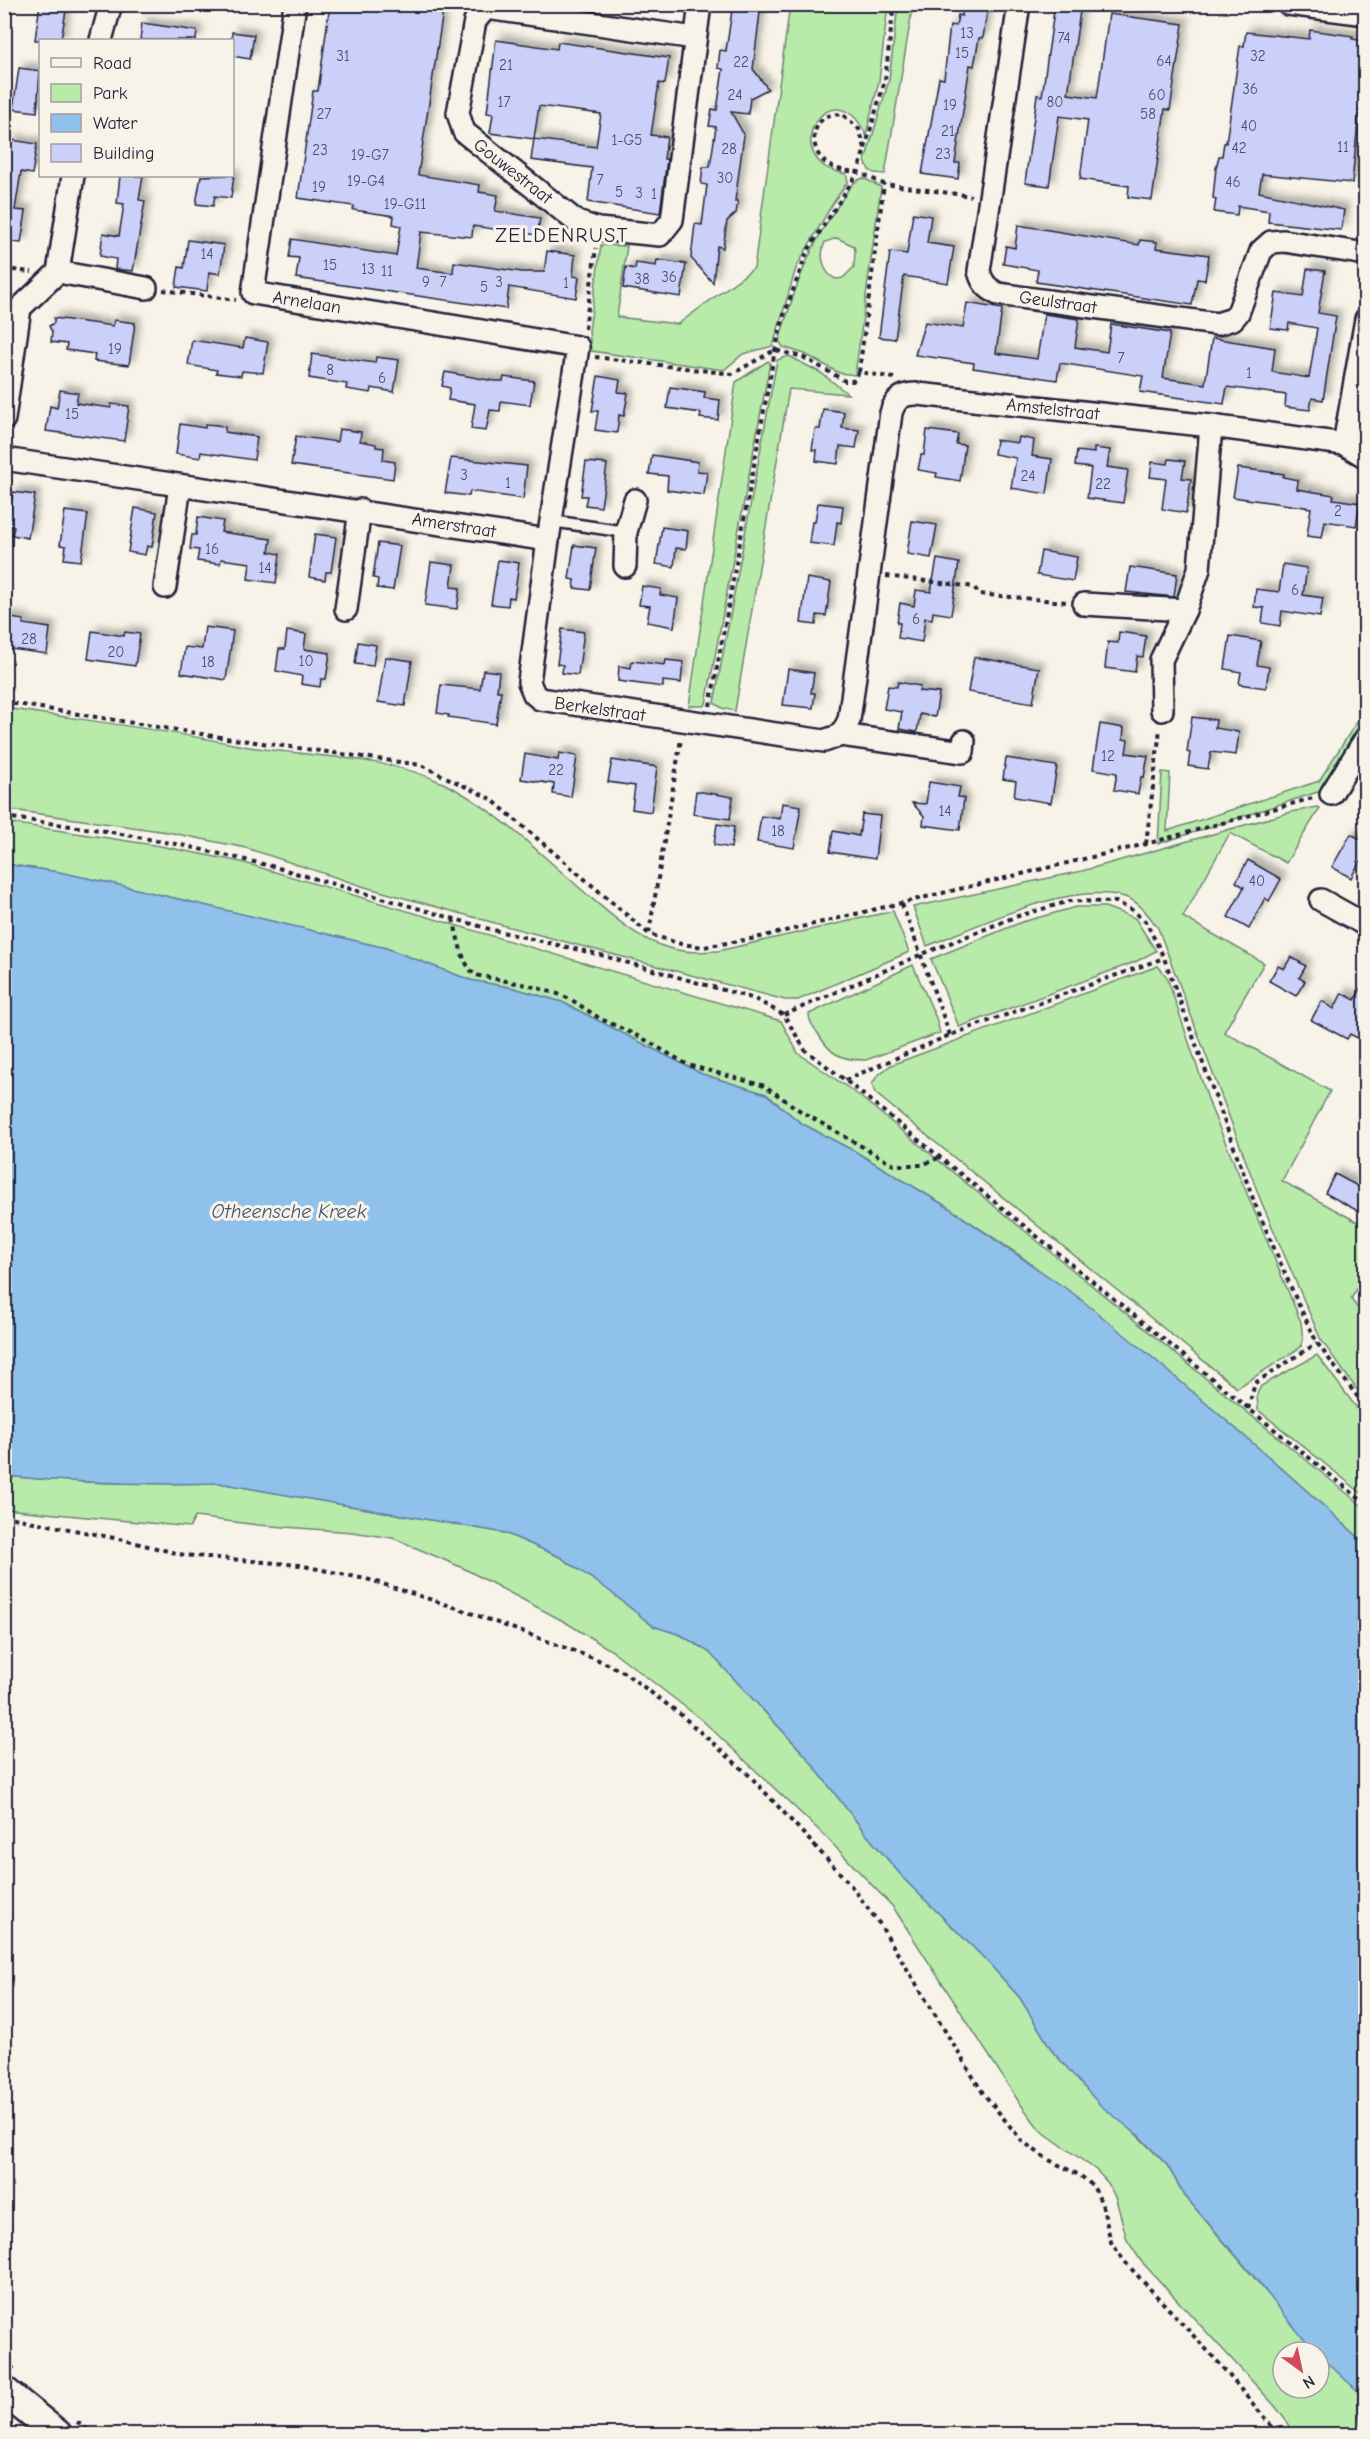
<svg xmlns="http://www.w3.org/2000/svg" width="1370" height="2439" font-family="'Comic Neue',sans-serif">
  <style>
    .green { fill: #b8eaaa; stroke: #6d8672; stroke-width: 1.5; fill-rule: evenodd }
    .water { fill: #8fc1eb; stroke: #6381a5; stroke-width: 1.5 }
    .building { fill: #cad0f8; stroke: #22223b; stroke-width: 1.5; filter: url(#shadow) }
    .lines { fill: none; stroke-linecap: round; stroke-linejoin: round }
    .lane-casing { stroke: #22223b; stroke-width: 15 }
    .street-casing { stroke: #22223b; stroke-width: 26 }
    .secondary-casing { stroke: #22223b; stroke-width: 33 }
    .path { stroke: #22223b; stroke-width: 4; stroke-dasharray: 4.5 4.5; stroke-linecap: butt }
    .lane { stroke: #f7f3e8; stroke-width: 10 }
    .street { stroke: #f7f3e8; stroke-width: 21 }
    .secondary { stroke: #f7f3e8; stroke-width: 28 }
    .labels { text-anchor: middle; stroke-width: 6; stroke-linejoin: round; paint-order: stroke }
    .number-label { font-size: 15px; fill: #4c4e6a }
    .street-label { font-size: 18px; fill: #22223b; stroke: #f7f3e8 }
    .neighbourhood-label { font-size: 20px; letter-spacing: 1.5px; fill: #22223b; stroke: #f7f3e8 }
    .water-label { font-size: 20px; font-style: italic; fill: #435270; stroke: #f7f3e8 }
  </style>
  <defs>
    <filter id="shadow"><feDropShadow dx="5.5" dy="-5.5" stdDeviation="3" flood-color="#0004"/></filter>
  </defs>
  <rect width="100%" height="100%" fill="#f7f3e8"/>
  <filter id="ink" filterUnits="userSpaceOnUse"><feTurbulence type="fractalNoise" baseFrequency=".0167" numOctaves="2"/><feDisplacementMap in="SourceGraphic" scale="12" xChannelSelector="R" yChannelSelector="G"/><feConvolveMatrix kernelMatrix="1 2 1 2 8 2 1 2 1" color-interpolation-filters="sRGB"/></filter>
  <g filter="url(#ink)">
    <g class="green">
      <path d="M790,5H888L879,81L866,135C838,74 786,136 824,166C830,171 840,172 846,174L848,181L830,208L796,268L773,346L743,354L724,370L591,351L589,331L601,245L627,246L617,317L678,324L754,268Z"/>
      <polygon points="898,5 913,5 885,174 874,173 869,170 865,161 889,80"/>
      <path d="M863,178L881,187L855,375L839,373L805,354L783,347L779,341C795,288 808,247 841,201C847,191 851,182 863,178ZM837,238L854,246L855,251L854,267L843,278L836,279C823,274 819,254 825,242Z"/>
      <polygon points="789,356 821,373 848,394 789,389 735,711 722,708 714,703 777,360"/>
      <polygon points="768,361 770,363 706,704 703,706 689,706 736,382"/>
      <path d="M5,708C82,720 161,729 238,745C305,758 379,753 443,783C496,808 544,858 589,896C612,916 639,940 669,948C685,953 701,952 718,951L893,911L909,952L798,1000H785L502,925L365,887L246,848L167,832L5,809Z"/>
      <polygon points="1365,709 1365,727 1327,789 1158,844 1162,772 1170,773 1167,831 1319,781"/>
      <path d="M1317,807L1320,808L1286,863L1230,833L1183,917L1264,963L1224,1032L1330,1091L1282,1181L1365,1226V1276L1351,1299L1365,1318V1401L1321,1340L1261,1201L1158,928C1149,916 1140,902 1125,897C1068,881 980,925 927,946L913,907L1082,871L1291,812Z"/>
      <polygon points="4,822 160,846 241,862 781,1021 798,1053 857,1094 1365,1508 1365,1543 1269,1457 1147,1353 1018,1254 949,1208 856,1152 801,1123 766,1094 702,1074 562,1002 514,988 470,980 386,948 119,885 59,872 5,864"/>
      <polygon points="1076,907 1105,907 1135,918 1156,951 1135,962 959,1027 931,959 1022,922"/>
      <path d="M913,965L936,1018L940,1033L866,1060C839,1060 830,1054 817,1032C813,1026 809,1022 809,1014Z"/>
      <polygon points="1158,966 1167,977 1211,1108 1301,1322 1303,1341 1301,1347 1237,1388 875,1093 872,1084 877,1076 891,1065"/>
      <polygon points="1317,1355 1365,1419 1365,1496 1258,1410 1257,1394 1261,1386"/>
      <path d="M4,1476C75,1483 148,1485 219,1483L505,1533L560,1557L607,1589L653,1626L681,1635L709,1652L806,1756L866,1834L907,1882L986,1960L1020,1998L1053,2052L1167,2165L1185,2196L1317,2352H1283V2388H1319V2354L1358,2391L1359,2415L1365,2434H1296L1275,2406L1141,2261L1127,2240L1116,2199L1108,2183L1096,2170L1040,2130L1019,2102L893,1907L824,1835L702,1720L614,1652L565,1622L463,1568L393,1538L352,1532L258,1525L195,1517L190,1527L5,1509Z"/>
    </g>
    <path class="water" d="M4,864L59,872L119,885L386,948L470,980L514,988L562,1002L702,1074L766,1094L801,1123L856,1152L949,1208L1074,1294L1147,1353L1269,1457L1365,1543V2434L1359,2415L1358,2391L1324,2360L1298,2332L1256,2279L1185,2196L1167,2165L1139,2136L1100,2105L1053,2052L1020,1998L986,1960L907,1882L866,1834L806,1756L709,1652L681,1635L653,1626L607,1589L560,1557L505,1533L219,1483C148,1485 75,1483 5,1476Z"/>
    <g class="building">
      <polygon points="40,4 67,4 61,40 35,40"/>
      <polygon points="330,4 444,4 418,175 480,185 479,192 498,195 495,211 540,218 537,235 473,226 472,237 421,232 416,268 453,273 454,262 522,272 544,272 547,251 575,255 573,276 579,277 576,298 509,287 506,309 296,278 299,258 289,257 292,239 396,256 401,226 393,224 394,216 353,210 354,206 298,198 313,91 318,91"/>
      <polygon points="733,4 761,4 753,69 768,89 750,98 748,114 731,112 744,135 735,201 738,201 736,213 727,221 723,248 717,246 713,283 691,258 695,224 702,225 707,185 701,184 703,167 710,167 716,127 709,126 712,109 717,110 723,69 718,68 720,50 726,51"/>
      <polygon points="963,4 988,4 983,38 979,38 974,66 970,65 955,163 960,163 958,179 922,174 939,78 944,79 950,25 956,26 958,15 962,16"/>
      <polygon points="1055,4 1081,4 1068,94 1097,98 1109,14 1183,24 1170,110 1165,109 1152,200 1128,197 1129,186 1080,179 1088,120 1059,116 1049,186 1025,183 1037,95 1042,96"/>
      <polygon points="142,23 197,31 196,40 140,40"/>
      <polygon points="1310,30 1353,36 1352,39 1365,41 1365,112 1359,111 1352,183 1262,174 1259,192 1344,210 1341,230 1268,222 1269,211 1238,206 1237,215 1214,212 1216,199 1213,198 1216,168 1219,156 1222,156 1224,143 1226,143 1240,46 1244,46 1246,32 1309,39"/>
      <polygon points="232,32 254,35 250,59 232,56"/>
      <polygon points="496,40 557,49 558,42 669,58 665,84 659,83 651,135 667,137 664,159 667,159 660,213 588,202 592,168 531,160 534,139 596,147 601,114 539,106 534,139 490,133 493,114 487,113"/>
      <polygon points="19,68 40,71 37,112 13,109"/>
      <polygon points="12,140 37,144 32,174 21,172 15,210 26,211 21,243 4,241 4,169 11,170 7,170"/>
      <polygon points="234,175 231,198 215,196 213,206 196,204 201,176"/>
      <polygon points="120,176 143,176 139,200 145,201 133,271 115,269 116,259 100,256 103,233 119,236 124,204 117,203"/>
      <polygon points="913,213 931,216 927,243 954,247 948,283 904,276 895,339 879,337 890,252 907,254"/>
      <polygon points="1018,225 1139,245 1140,240 1157,242 1156,248 1209,255 1205,280 1197,279 1192,305 1036,282 1038,270 1003,264 1006,246 1015,248"/>
      <polygon points="188,240 224,245 220,274 209,272 207,291 176,287 179,267 184,268"/>
      <polygon points="657,260 686,264 681,297 623,288 626,267 635,269 636,263 656,266"/>
      <polygon points="1307,269 1325,271 1318,313 1336,316 1323,400 1312,398 1310,410 1285,407 1286,395 1227,387 1224,404 1140,392 1143,376 1060,363 1057,380 973,368 974,363 915,355 925,322 963,328 967,303 1002,309 996,353 1037,359 1044,314 1079,319 1075,347 1107,352 1111,324 1170,333 1163,378 1205,384 1212,338 1275,348 1272,372 1309,378 1317,328 1289,323 1288,330 1270,328 1276,293 1303,297"/>
      <polygon points="54,318 113,326 114,320 135,323 129,365 94,361 95,354 66,350 67,344 51,342 52,332 49,326 54,323"/>
      <polygon points="245,338 268,342 263,373 242,371 241,376 216,373 217,370 188,365 192,340 243,348"/>
      <polygon points="312,354 375,363 376,357 399,360 394,392 372,388 371,393 346,389 347,384 309,378"/>
      <polygon points="445,372 494,381 503,381 504,377 534,381 530,405 501,401 500,411 490,410 486,431 471,429 475,404 448,400 450,388 442,386"/>
      <polygon points="598,376 620,380 618,392 628,393 624,416 619,415 617,433 595,430 598,411 592,411"/>
      <polygon points="670,387 705,392 704,398 720,400 718,420 700,418 701,413 667,408"/>
      <polygon points="60,390 78,393 76,403 111,408 111,404 129,406 124,441 46,431 50,406 57,408"/>
      <polygon points="823,409 844,412 842,428 859,430 856,448 840,446 838,464 816,461 817,450 812,450 815,429 820,429"/>
      <polygon points="180,424 205,428 206,424 217,425 225,427 225,432 257,437 254,460 201,452 200,458 176,454"/>
      <polygon points="339,429 361,432 360,441 376,444 376,447 384,448 383,460 395,462 393,479 291,465 296,436 337,442"/>
      <polygon points="927,430 958,434 956,444 965,445 960,481 936,477 937,473 918,470 921,455 924,455"/>
      <polygon points="1019,437 1034,440 1032,456 1052,459 1047,494 1011,488 1016,458 994,454 996,440 1018,443"/>
      <polygon points="1094,448 1110,450 1107,467 1128,470 1123,503 1087,498 1091,468 1075,466 1077,451 1094,453"/>
      <polygon points="652,455 698,462 697,471 707,472 704,495 667,490 668,476 649,474"/>
      <polygon points="451,458 527,466 523,499 470,491 469,496 445,493"/>
      <polygon points="1169,459 1185,461 1182,478 1191,479 1186,513 1162,509 1166,479 1150,477 1152,462 1168,464"/>
      <polygon points="586,462 607,464 601,507 585,505 587,496 581,496"/>
      <polygon points="1238,468 1284,474 1283,477 1298,480 1297,489 1334,495 1333,499 1360,503 1356,526 1325,521 1322,538 1307,536 1311,508 1233,497"/>
      <polygon points="13,492 35,495 28,538 12,535 14,527 8,526"/>
      <polygon points="818,503 843,506 841,523 837,522 834,546 809,543 812,522 815,522"/>
      <polygon points="135,508 157,512 152,547 147,546 145,555 128,552"/>
      <polygon points="65,511 88,514 81,561 64,559 66,546 60,545"/>
      <polygon points="198,517 223,521 221,532 271,539 269,552 280,554 276,583 248,579 250,563 221,559 220,564 197,561 199,550 190,549 192,535 196,535"/>
      <polygon points="912,521 937,525 931,558 907,554"/>
      <polygon points="662,527 688,531 686,549 676,548 674,567 656,564"/>
      <polygon points="315,534 336,537 331,572 326,572 325,580 309,577"/>
      <polygon points="378,543 400,546 393,590 377,588 378,579 373,578"/>
      <polygon points="574,545 596,548 590,590 574,588 575,580 569,579"/>
      <polygon points="1041,551 1077,557 1073,581 1037,575"/>
      <polygon points="937,559 959,563 951,615 933,612 932,619 925,618 922,642 898,638 900,623 897,623 900,603 914,606 916,590 931,592"/>
      <polygon points="498,560 519,563 514,598 509,597 508,606 491,604"/>
      <polygon points="431,562 454,565 451,587 460,588 457,609 425,605"/>
      <polygon points="1283,564 1307,568 1303,595 1323,598 1320,617 1282,611 1280,626 1262,623 1264,608 1254,607 1256,589 1279,592"/>
      <polygon points="1130,567 1177,574 1174,597 1126,592"/>
      <polygon points="807,578 831,582 826,616 817,615 816,625 801,623"/>
      <polygon points="642,586 661,589 660,595 678,598 674,627 647,622 650,606 639,605"/>
      <polygon points="4,617 24,620 23,624 50,628 47,654 4,648"/>
      <polygon points="205,627 233,631 226,680 181,673 185,647 202,649"/>
      <polygon points="562,629 584,632 578,675 562,673 563,665 557,664"/>
      <polygon points="92,631 124,636 125,632 140,634 135,666 88,659"/>
      <polygon points="287,631 306,634 304,649 330,653 326,679 321,679 320,687 301,684 302,676 276,671 279,649 285,649"/>
      <polygon points="1119,632 1146,636 1143,657 1137,656 1135,672 1105,668 1108,642 1118,643"/>
      <polygon points="1230,636 1261,641 1257,665 1269,667 1266,688 1239,684 1241,672 1225,669"/>
      <polygon points="358,642 376,645 373,666 355,664"/>
      <polygon points="385,657 412,661 405,706 378,702"/>
      <polygon points="974,657 1039,668 1033,703 968,692"/>
      <polygon points="666,660 683,662 681,683 663,681 663,687 618,681 619,666 631,668 632,661 665,665"/>
      <polygon points="788,669 814,673 811,693 815,693 813,708 783,705"/>
      <polygon points="483,670 499,672 497,691 501,691 496,724 448,717 449,715 437,713 441,685 480,689"/>
      <polygon points="898,682 920,686 919,691 939,693 935,717 920,714 917,732 899,729 902,712 884,709 888,686 897,687"/>
      <polygon points="1192,717 1216,720 1215,728 1239,732 1236,755 1211,752 1208,769 1188,766 1190,753 1187,752"/>
      <polygon points="1100,724 1124,728 1123,739 1128,740 1126,753 1148,756 1144,777 1141,777 1138,794 1114,790 1117,773 1093,769"/>
      <polygon points="559,753 577,756 571,797 553,794 554,784 521,779 525,754 558,760"/>
      <polygon points="1006,758 1057,766 1051,803 1014,797 1016,781 1003,779"/>
      <polygon points="612,760 657,767 651,812 632,809 635,786 608,782"/>
      <polygon points="929,782 960,787 958,797 964,798 960,830 923,825 924,816 912,803 926,804"/>
      <polygon points="696,791 733,797 730,819 693,814"/>
      <polygon points="782,803 801,806 794,848 757,842 761,816 780,819"/>
      <polygon points="862,814 880,816 875,859 830,852 833,831 859,836"/>
      <polygon points="717,824 734,827 731,848 714,845"/>
      <polygon points="1351,834 1365,842 1365,864 1360,861 1351,878 1332,867"/>
      <polygon points="1248,860 1281,879 1269,901 1265,898 1249,929 1228,917 1244,887 1236,882"/>
      <polygon points="1291,957 1306,966 1299,978 1305,981 1296,996 1269,981 1278,966 1284,969"/>
      <polygon points="1365,980 1365,1042 1350,1034 1347,1039 1311,1020 1322,1001 1334,1009 1342,993 1355,1000"/>
      <polygon points="1335,1174 1365,1190 1365,1215 1325,1193"/>
    </g>
    <g class="lines">
      <g class="lane-casing">
        <polyline id="lane" points="552,521 626,532"/>
      </g>
      <g class="street-casing">
        <g id="street">
          <path d="M295,4L253,293L578,347L548,540L529,682L534,694L540,699L824,741L841,735L849,720L891,413C895,399 903,393 918,394L1211,426L1344,444L1366,457"/>
          <path d="M1019,4L979,271C982,283 987,288 998,294L1217,324L1233,319L1238,313L1261,251L1271,242L1284,241L1366,254"/>
          <polyline points="1288,4 1366,14"/>
          <polyline points="695,38 486,8 475,21 458,113 464,132 577,222 598,229 660,235 672,220 700,4"/>
          <polyline points="101,40 111,4"/>
          <polyline points="58,272 146,288"/>
          <polyline points="4,419 20,308 58,272 73,176"/>
          <polyline points="1344,444 1366,319"/>
          <polyline points="4,459 548,540"/>
          <polyline points="625,566 626,532 635,500"/>
          <polyline points="165,587 180,486"/>
          <polyline points="1084,604 1185,610 1161,660 1162,710"/>
          <polyline points="346,609 360,510"/>
          <polyline points="1185,610 1199,569 1211,426"/>
          <polyline points="841,735 963,752 964,741"/>
          <polyline points="1331,794 1366,738"/>
          <polyline points="1321,900 1366,925"/>
        </g>
      </g>
      <g class="secondary-casing">
        <polyline id="secondary" points="4,2391 57,2434"/>
      </g>
      <g class="path">
        <path d="M865,148L859,129L842,114C838,115 832,114 828,116C809,124 811,152 826,163C835,170 847,171 858,172L885,80L894,4"/>
        <polyline points="4,269 32,272"/>
        <polyline points="163,290 236,300"/>
        <polyline points="585,329 596,248"/>
        <polyline points="595,357 732,374 775,350 803,357 845,381 853,381 859,372 894,378"/>
        <polyline points="859,372 884,184"/>
        <polyline points="886,576 974,587 979,594 1066,602"/>
        <polyline points="4,702 226,738 421,765 491,799 649,934 681,944 704,947 756,938 1146,844 1313,798"/>
        <polyline points="710,706 775,350 784,315 807,252 858,172 884,184 971,196"/>
        <polyline points="4,817 100,830 186,846 271,866 493,930 597,954 755,999 784,1015 805,1050 845,1080 1366,1504"/>
        <polyline points="1146,844 1160,729"/>
        <polyline points="902,904 950,1035"/>
        <path d="M453,919C458,936 461,963 475,975L527,985L558,994L572,1000L599,1018L644,1039L688,1065L765,1086L802,1112L894,1165H922L940,1157"/>
        <polyline points="649,933 681,739"/>
        <polyline points="784,1015 920,955 1015,917 1070,901 1116,902 1132,910 1146,922 1164,958 1255,1204 1296,1299 1317,1343 1366,1408"/>
        <polyline points="845,1080 950,1035 1164,958"/>
        <polyline points="1248,1409 1255,1383 1317,1343"/>
        <polyline points="4,1516 124,1540 184,1555 299,1565 370,1580 457,1608 601,1661 625,1673 680,1714 750,1776 849,1883 879,1923 983,2093 1022,2141 1047,2159 1081,2176 1093,2186 1102,2204 1111,2242 1124,2261 1218,2362 1278,2434"/>
        <polyline points="4,2361 14,2369"/>
        <polyline points="77,2422 93,2434"/>
      </g>
      <use href="#lane" class="lane"/>
      <use href="#street" class="street"/>
      <use href="#secondary" class="secondary"/>
    </g>
  </g>
  <g class="labels">
    <g class="number-label">
      <text x="967" y="38">13</text>
      <text x="1064" y="43">74</text>
      <text x="962" y="58">15</text>
      <text x="343" y="61">31</text>
      <text x="1258" y="61">32</text>
      <text x="1164" y="66">64</text>
      <text x="741" y="67">22</text>
      <text x="506" y="70">21</text>
      <text x="1250" y="94">36</text>
      <text x="735" y="100">24</text>
      <text x="1157" y="100">60</text>
      <text x="504" y="107">17</text>
      <text x="1055" y="107">80</text>
      <text x="950" y="110">19</text>
      <text x="324" y="119">27</text>
      <text x="1148" y="119">58</text>
      <text x="1249" y="131">40</text>
      <text x="948" y="136">21</text>
      <text x="627" y="145">1-G5</text>
      <text x="1343" y="152">11</text>
      <text x="1239" y="153">42</text>
      <text x="729" y="154">28</text>
      <text x="320" y="155">23</text>
      <text x="943" y="159">23</text>
      <text x="370" y="160">19-G7</text>
      <text x="725" y="183">30</text>
      <text x="600" y="185">7</text>
      <text x="366" y="186">19-G4</text>
      <text x="1233" y="187">46</text>
      <text x="319" y="192">19</text>
      <text x="619" y="197">5</text>
      <text x="639" y="198">3</text>
      <text x="654" y="199">1</text>
      <text x="405" y="209">19-G11</text>
      <text x="207" y="259">14</text>
      <text x="330" y="270">15</text>
      <text x="368" y="274">13</text>
      <text x="387" y="276">11</text>
      <text x="669" y="282">36</text>
      <text x="642" y="284">38</text>
      <text x="426" y="287">9</text>
      <text x="443" y="287">7</text>
      <text x="499" y="287">3</text>
      <text x="566" y="288">1</text>
      <text x="484" y="292">5</text>
      <text x="115" y="354">19</text>
      <text x="1121" y="363">7</text>
      <text x="330" y="375">8</text>
      <text x="1249" y="378">1</text>
      <text x="382" y="383">6</text>
      <text x="72" y="419">15</text>
      <text x="464" y="480">3</text>
      <text x="1028" y="481">24</text>
      <text x="508" y="488">1</text>
      <text x="1103" y="489">22</text>
      <text x="1338" y="516">2</text>
      <text x="212" y="554">16</text>
      <text x="265" y="573">14</text>
      <text x="1295" y="595">6</text>
      <text x="916" y="624">6</text>
      <text x="29" y="644">28</text>
      <text x="116" y="657">20</text>
      <text x="306" y="666">10</text>
      <text x="208" y="667">18</text>
      <text x="1108" y="761">12</text>
      <text x="556" y="775">22</text>
      <text x="945" y="816">14</text>
      <text x="778" y="836">18</text>
      <text x="1257" y="886">40</text>
    </g>
    <g class="street-label">
      <text transform="translate(513 171) rotate(38)" y="6">Gouwestraat</text>
      <text transform="translate(307 302) rotate(9)" y="6">Arnelaan</text>
      <text transform="translate(1058 302) rotate(8)" y="6">Geulstraat</text>
      <text transform="translate(1053 409) rotate(6)" y="6">Amstelstraat</text>
      <text transform="translate(454 525) rotate(9)" y="6">Amerstraat</text>
      <text transform="translate(600 709) rotate(8)" y="6">Berkelstraat</text>
    </g>
    <g class="neighbourhood-label">
      <text x="562" y="242">ZELDENRUST</text>
    </g>
    <g class="water-label">
      <text x="289" y="1218">Otheensche Kreek</text>
    </g>
  </g>
  <rect width="1370" height="2439" fill="none" stroke="#f7f3e8" stroke-width="24"/>
  <rect x="12" y="12" width="1346" height="2415" fill="none" stroke="#22223b" stroke-width="2" filter="url(#ink)"/>
  <rect x="39" y="39" width="195" height="138" fill="#f7f3e8" stroke="#a29fa3" stroke-width="1.5"/>
  <rect x="51" y="58" width="30" height="9" fill="#f7f3e8" stroke="#a29fa3" stroke-width="1.5"/>
  <text x="93" y="69" font-size="18" fill="#22223b">Road</text>
  <rect x="51" y="84" width="30" height="18" fill="#b8eaaa" stroke="#a29fa3" stroke-width="1.5"/>
  <text x="93" y="99" font-size="18" fill="#22223b">Park</text>
  <rect x="51" y="114" width="30" height="18" fill="#8fc1eb" stroke="#a29fa3" stroke-width="1.5"/>
  <text x="93" y="129" font-size="18" fill="#22223b">Water</text>
  <rect x="51" y="144" width="30" height="18" fill="#cad0f8" stroke="#a29fa3" stroke-width="1.5"/>
  <text x="93" y="159" font-size="18" fill="#22223b">Building</text>
  <g transform="translate(1301 2370) rotate(147)"><circle r="28" fill="#f7f3e8" stroke="#a29fa3" stroke-width="1.5"/>
  <path d="M0-4.5L10 22L0 15L-10 22Z" fill="#d1495b"/>
  <text y="-9" font-size="16" font-weight="bold" text-anchor="middle" fill="#22223b">N</text>
  </g>
</svg>
